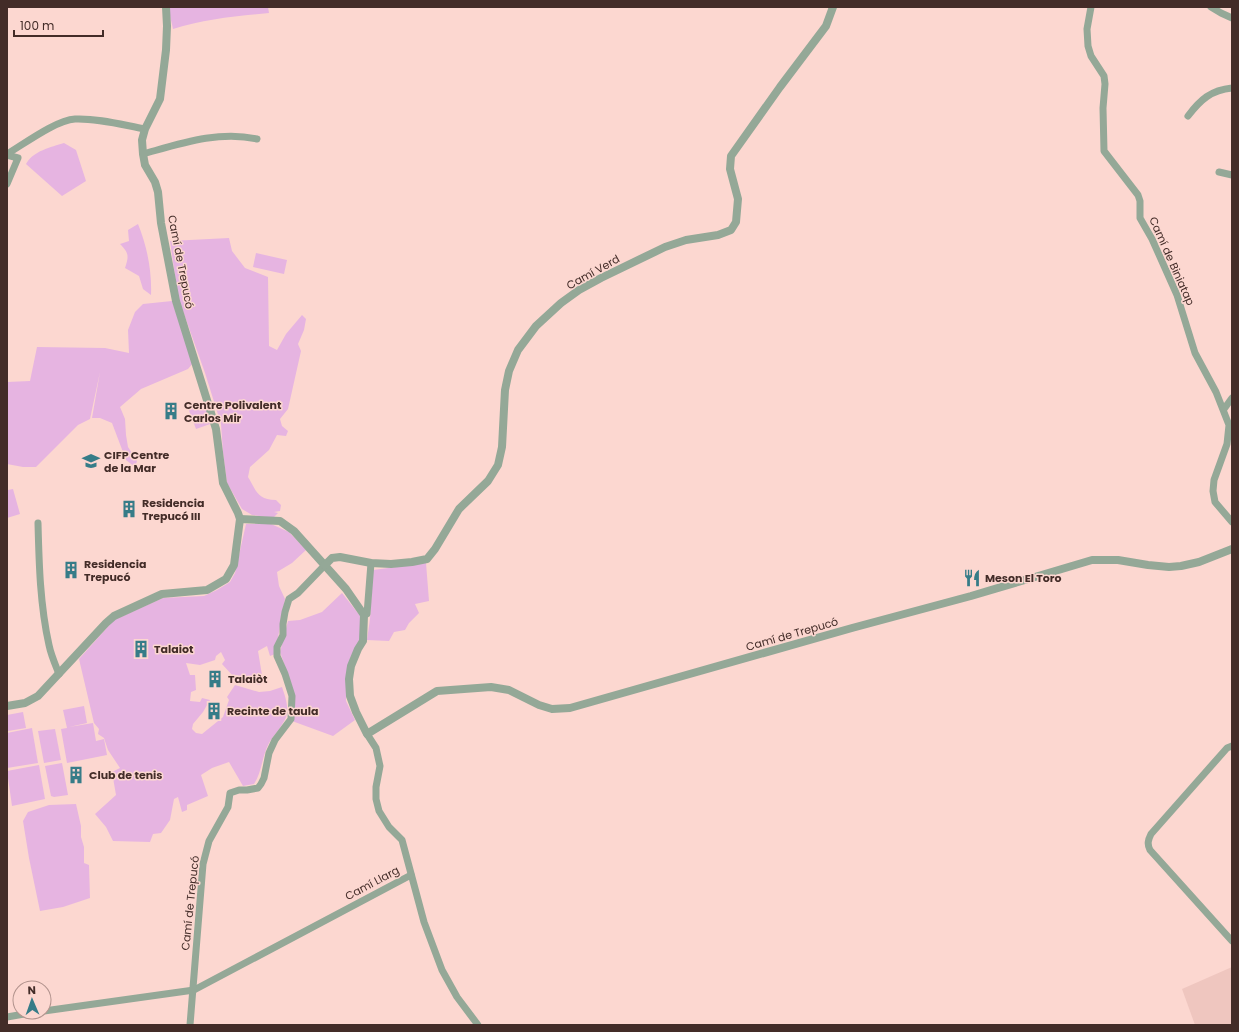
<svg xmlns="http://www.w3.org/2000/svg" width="1239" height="1032" font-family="Poppins,sans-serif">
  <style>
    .built { fill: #efc6bf }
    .green { fill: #e6b4e1 }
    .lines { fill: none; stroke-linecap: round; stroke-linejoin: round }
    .minor { stroke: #94a897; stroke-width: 7 }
    .tertiary { stroke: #94a897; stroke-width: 8 }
    .labels { text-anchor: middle; stroke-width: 3; stroke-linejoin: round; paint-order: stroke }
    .street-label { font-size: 11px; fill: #432c28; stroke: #fcd7d0 }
    .poi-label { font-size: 11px; font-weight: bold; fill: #432c28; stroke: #fcd7d0; text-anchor: start }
  </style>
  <rect width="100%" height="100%" fill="#fcd7d0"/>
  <polygon class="built" points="1232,967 1232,1025 1195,1025 1182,989"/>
  <g class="green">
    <path d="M168,7H268L269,13C236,16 204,19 173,29Z"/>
    <path d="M64,143L76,150L86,181L62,196L26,164C33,151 51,147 64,143Z"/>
    <path d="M138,224C147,246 152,271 151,295L143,289L139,276L125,268C129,256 129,253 120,244L129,241L128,230Z"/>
    <path d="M229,238L232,251L245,268L268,277L269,346L277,350L286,334L302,315L306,319L304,330L298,344L301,351L288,409L280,419L282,426L288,431L286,436L277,435L269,450L250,467L248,477C257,492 257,499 276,500L281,505L280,511L274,512L278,513L273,518L252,515L242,509L227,483L223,452L221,424L205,373L178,297L170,241Z"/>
    <polygon points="256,253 287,260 284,274 253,267"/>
    <polygon points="172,301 193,363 188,369 141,389 120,407 125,419 126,435 128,447 137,461 135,467 126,460 112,423 100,418 92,418 100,372 90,419 78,425 36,467 23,467 7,464 7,382 30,381 37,347 105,348 129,353 128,330 135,312 143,304"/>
    <polygon points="205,402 213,423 196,429 188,408"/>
    <polygon points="7,485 8,490 13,489 20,514 7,518"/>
    <path d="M246,524H271L289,532L306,550L292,563L277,572L279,586L285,599L275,654L270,656L267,646L258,651L263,681L260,685L243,681V678L237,675L233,676L222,664L225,660L221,652L216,656L215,660L200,665L186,663L190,675H195L196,690L191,692L190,701L200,702L202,698L210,700L203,712L193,724L192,729L196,733L202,734L223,717L229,700L227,697L235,685L259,692L270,691L282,687C285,696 288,704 287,714C285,723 274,735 269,743C262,756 262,772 254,784L243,786L229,762L212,768L201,775L208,796L187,805V810L182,812L178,797L174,799L170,820L161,833L153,834L150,842L113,841L106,827L95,814L116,795L112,772L120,768L108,750L104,738L98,734L99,729L94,723L79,659L114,620L163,598L204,596L217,590L230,582L235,573Z"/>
    <polygon points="426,563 429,601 415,604 419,613 409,623 405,630 394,632 389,641 367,640 370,619 373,570"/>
    <polygon points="342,593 361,617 360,642 351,656 346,675 346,701 355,720 333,736 292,721 293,689 280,652 288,621 300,620 322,612"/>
    <polygon points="84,706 87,723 69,727 93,723 96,741 104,739 107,755 67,763 61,729 67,728 63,710"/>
    <polygon points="23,712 26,728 8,731 7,715"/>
    <polygon points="32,728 38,763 7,768 7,733"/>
    <polygon points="55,729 61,760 44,763 38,731"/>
    <polygon points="62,763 68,795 54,797 51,796 45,766"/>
    <polygon points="39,765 45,799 12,806 7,771"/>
    <polygon points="76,804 81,826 81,837 84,847 84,863 89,865 90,898 63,907 40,911 29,858 23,821 28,812 49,805"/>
  </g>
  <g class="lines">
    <g class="minor">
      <polyline points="1091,7 1087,29 1088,46 1091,56 1104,76 1105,84 1103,108 1104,151 1138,195 1140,201 1140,218 1152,239 1177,295 1195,353 1216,392 1229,425 1227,444 1214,480 1213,491 1215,502 1232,522"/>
      <polyline points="1211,7 1221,13 1232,18"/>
      <path d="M1188,116C1200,100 1211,90 1232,88"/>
      <path d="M7,154C24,144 56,120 75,119C98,118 123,125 145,129"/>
      <path d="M143,154C179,144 219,130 257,139"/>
      <polyline points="7,155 18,158 7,184"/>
      <polyline points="1219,172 1232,175"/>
      <polyline points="1224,409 1232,398"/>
      <path d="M38,523C39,563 40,605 49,645C51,655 55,664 59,674"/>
      <polyline points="364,615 367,614 371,563"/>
      <polyline points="367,734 376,748 380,766 376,787 376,799 379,811 389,827 402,840 424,922 442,970 457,997 478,1025"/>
      <path d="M1232,746L1227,748L1151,834C1148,840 1147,844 1150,850L1232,941"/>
      <polyline points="44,1011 194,990 411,875"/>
      <polyline points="7,1017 36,1012"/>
      <polyline points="190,1025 203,864 209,841 228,807 230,793 239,790 247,790 258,788 261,784 264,778 269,753 275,740 291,719 292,696 285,674 277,656 277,647 283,635 283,624 285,612 289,599 298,593 325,565"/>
    </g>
    <g class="tertiary">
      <polyline points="240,519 280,521 294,531 346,589 364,615 363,641 358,649 351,666 349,679 350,696 356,712 367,734 437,691 491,687 509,690 539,705 552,709 570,708 852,628 971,596 1092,560 1118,560 1148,565 1169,567 1181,566 1199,562 1232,549"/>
      <polyline points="325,565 332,558 340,557 371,563 391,564 412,562 427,559 435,549 459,509 488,481 498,465 502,447 505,390 509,371 518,350 536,326 561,303 579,290 601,278 665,247 686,240 718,235 731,230 736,222 738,199 730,169 731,156 780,87 826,26 833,7"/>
      <polyline points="7,706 25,703 38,696 106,623 114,616 162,594 207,590 226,579 234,565 240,519 238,513 223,483 216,429 176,301 161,223 158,192 155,182 145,165 143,154 142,140 145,129 160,99 166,50 167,26 166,7"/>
    </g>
  </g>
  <defs>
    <g id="building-bare" transform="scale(1.38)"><path d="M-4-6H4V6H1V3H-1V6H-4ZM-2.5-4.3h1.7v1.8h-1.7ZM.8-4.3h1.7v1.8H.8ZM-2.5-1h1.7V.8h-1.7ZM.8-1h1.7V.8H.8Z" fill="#367c88" stroke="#fcd7d0" stroke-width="2.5" paint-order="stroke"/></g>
    <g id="university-bare" transform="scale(1.38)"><path d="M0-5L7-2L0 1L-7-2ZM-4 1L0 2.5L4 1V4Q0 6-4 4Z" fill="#367c88" stroke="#fcd7d0" stroke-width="2.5" paint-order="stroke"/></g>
    <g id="restaurant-bare" transform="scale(1.38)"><path d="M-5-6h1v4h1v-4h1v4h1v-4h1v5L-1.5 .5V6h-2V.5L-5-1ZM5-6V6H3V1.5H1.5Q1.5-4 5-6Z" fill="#367c88" stroke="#fcd7d0" stroke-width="2.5" paint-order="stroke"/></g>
  </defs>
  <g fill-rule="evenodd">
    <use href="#building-bare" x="171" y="411"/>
    <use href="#university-bare" x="91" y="461"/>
    <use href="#building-bare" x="129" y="509"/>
    <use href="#building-bare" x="71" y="570"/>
    <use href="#restaurant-bare" x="972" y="578"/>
    <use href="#building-bare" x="141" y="649"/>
    <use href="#building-bare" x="215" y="679"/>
    <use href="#building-bare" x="214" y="711"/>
    <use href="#building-bare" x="76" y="775"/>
  </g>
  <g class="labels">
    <g class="street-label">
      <text transform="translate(1172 261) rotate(66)" y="4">Camí de Biniatap</text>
      <text transform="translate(181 262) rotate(79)" y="4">Camí de Trepucó</text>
      <text transform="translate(593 272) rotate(-29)" y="4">Camí Verd</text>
      <text transform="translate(792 634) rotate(-16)" y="4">Camí de Trepucó</text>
      <text transform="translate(372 883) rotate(-28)" y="4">Camí Llarg</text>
      <text transform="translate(190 903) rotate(-84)" y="4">Camí de Trepucó</text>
    </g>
    <g class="poi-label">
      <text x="184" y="409">Centre Polivalent<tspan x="184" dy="13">Carlos Mir</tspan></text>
      <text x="104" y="459">CIFP Centre<tspan x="104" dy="13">de la Mar</tspan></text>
      <text x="142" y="507">Residencia<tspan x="142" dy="13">Trepucó III</tspan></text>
      <text x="84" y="568">Residencia<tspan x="84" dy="13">Trepucó</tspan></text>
      <text x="985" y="582">Meson El Toro</text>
      <text x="154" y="653">Talaiot</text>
      <text x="228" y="683">Talaiòt</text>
      <text x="227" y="715">Recinte de taula</text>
      <text x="89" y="779">Club de tenis</text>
    </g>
  </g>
  <rect width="1239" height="1032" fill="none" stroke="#432c28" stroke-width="16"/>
  <g transform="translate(32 1000) rotate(358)"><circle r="19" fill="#fcd7d0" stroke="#b2938d"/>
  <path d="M0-3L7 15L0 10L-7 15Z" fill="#367c88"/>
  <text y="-6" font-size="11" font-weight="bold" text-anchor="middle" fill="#432c28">N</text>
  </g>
  <path d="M14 30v6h89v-6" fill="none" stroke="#432c28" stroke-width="2"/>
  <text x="20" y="30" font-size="12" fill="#432c28" stroke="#fcd7d0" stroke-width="3" paint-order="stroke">100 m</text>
</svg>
